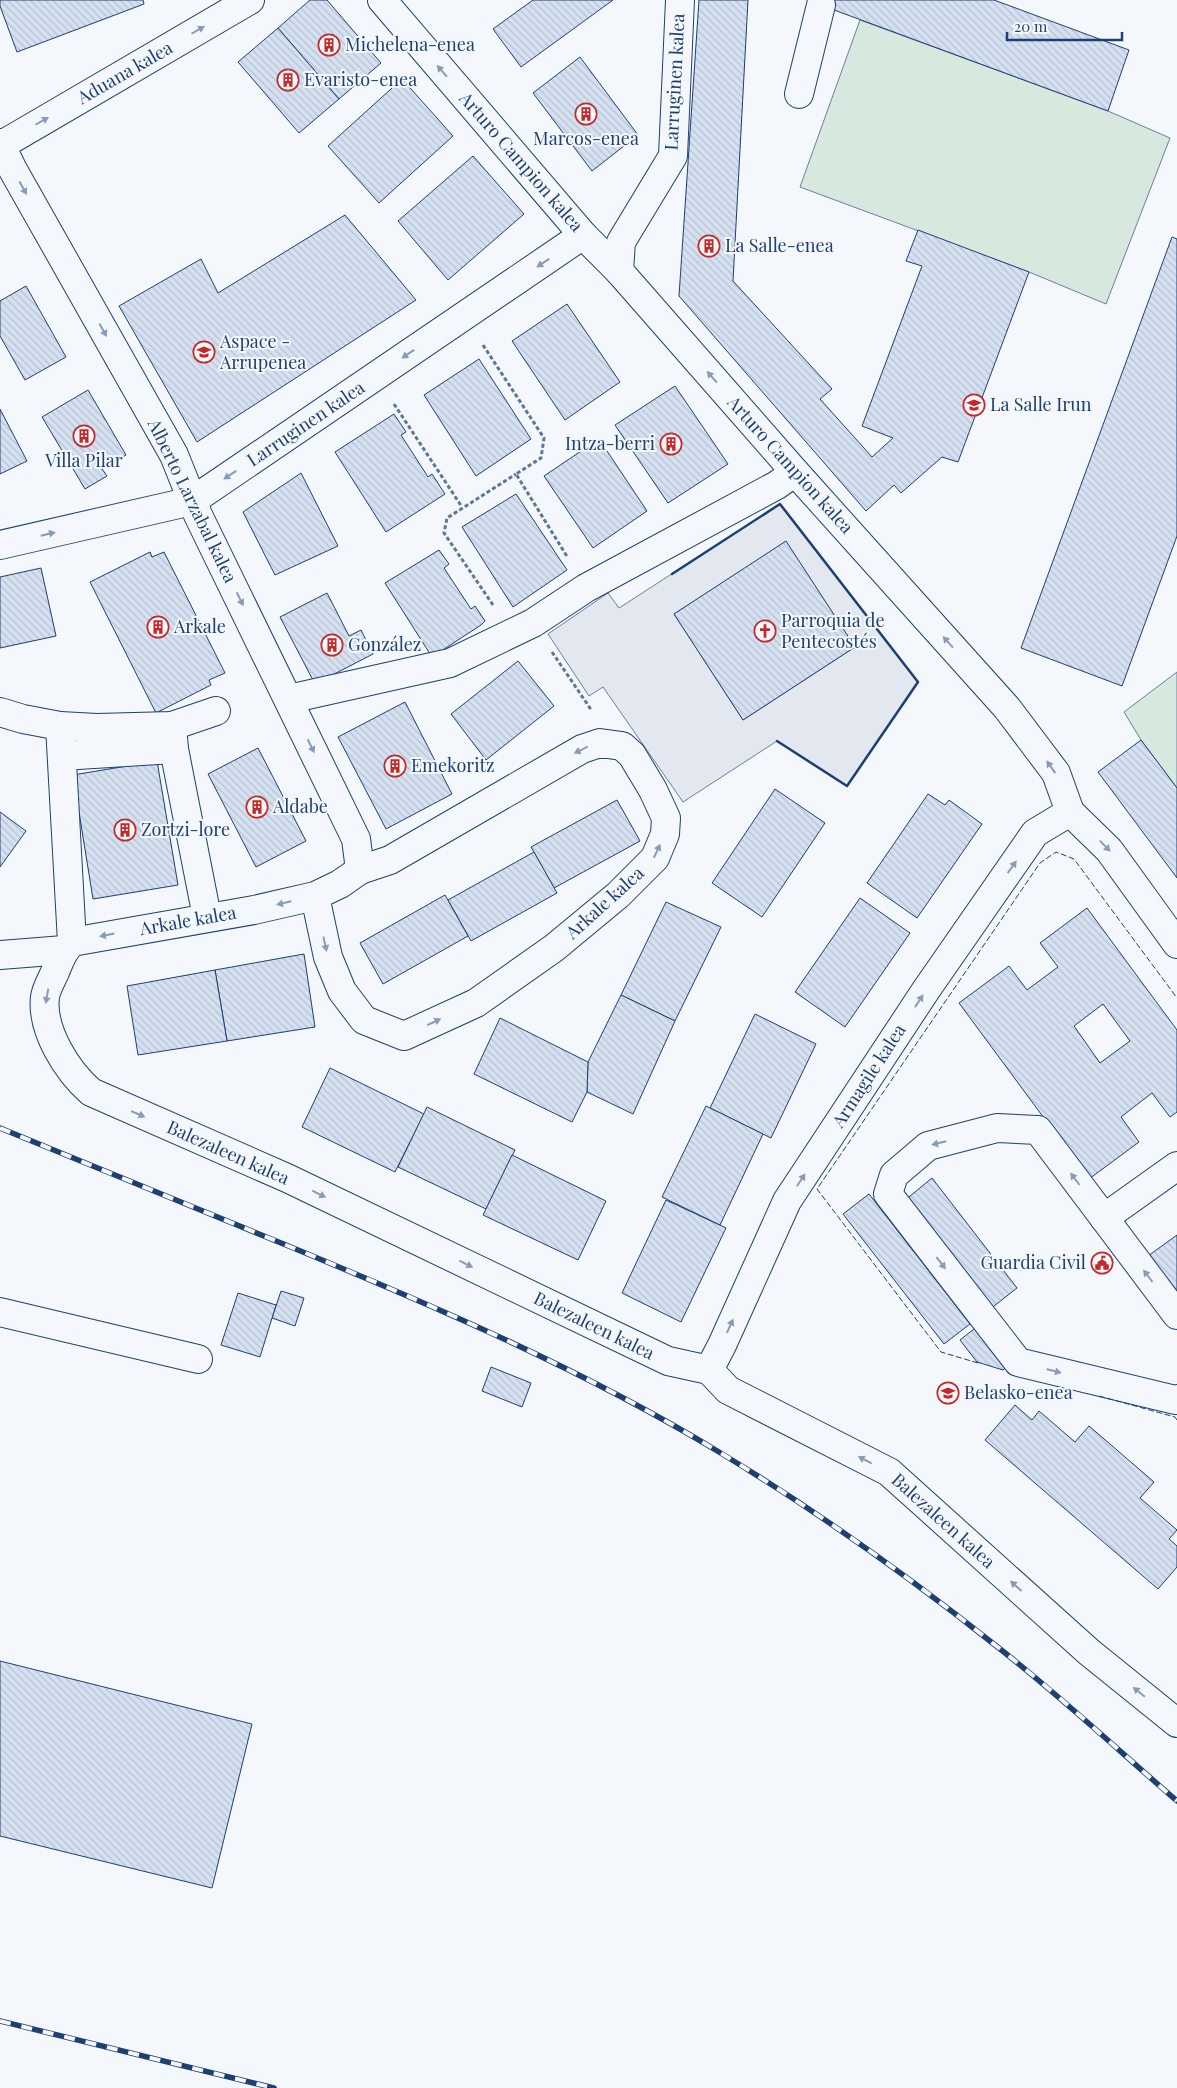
<svg xmlns="http://www.w3.org/2000/svg" width="1177" height="2088" font-family="'Playfair Display',serif">
  <style>
    .pitch { fill: #d7e8df; stroke: #687fa3 }
    .parking { fill: #e3e8f0; stroke: #687fa3; fill-rule: evenodd }
    .building { fill: url(#building-back-hatch); stroke: #1d3f73; fill-rule: evenodd }
    .lines { fill: none; stroke-linecap: round; stroke-linejoin: round }
    .minor-casing { stroke: #1d3f73; stroke-width: 30 }
    .path { stroke: #5e769c; stroke-width: 3; stroke-dasharray: 4 2.5; stroke-linecap: butt }
    .minor { stroke: #f4f7fb; stroke-width: 28 }
    .rail-casing { stroke: #1d3f73; stroke-width: 5.5 }
    .rail { stroke: #f4f7fb; stroke-width: 4; stroke-dasharray: 11; stroke-linecap: butt }
    .fence { stroke: #1d3f73; stroke-width: 1; stroke-dasharray: 6 2.5; stroke-linecap: butt }
    .wall { stroke: #1d3f73; stroke-width: 2.5 }
    .oneway { fill: #889bb7 }
    .labels { text-anchor: middle; stroke-width: 4; stroke-linejoin: round; paint-order: stroke }
    .poi-label { font-size: 18px; fill: #1d3f73; stroke: #f4f7fb; text-anchor: start }
    .street-label { font-size: 18px; fill: #1d3f73; stroke: #f4f7fb }
  </style>
  <defs>
    <pattern id="building-back-hatch" width="6" height="6" patternUnits="userSpaceOnUse" patternTransform="scale(1.25)"><rect width="6" height="6" fill="#d5e0f0"/><path d="M-1 5l2 2M0 0l6 6M5-1l2 2" fill="none" stroke="#b6c1d1"/></pattern>
  </defs>
  <rect width="100%" height="100%" fill="#f4f7fb"/>
  <g class="pitch">
    <polygon points="860,20 1108,111 1170,138 1106,304 1029,272 800,187"/>
    <polygon points="1177,672 1177,788 1141,740 1124,712"/>
  </g>
  <path class="parking" d="M780,504L918,682L847,786L777,741L683,802L603,687L589,696L548,634L608,593L619,608ZM786,542L855,647L743,720L674,614Z"/>
  <g class="building">
    <polygon points="0,0 143,0 144,4 17,52 0,6"/>
    <polygon points="310,0 327,0 381,63 339,99 278,28"/>
    <polygon points="533,0 613,0 521,67 493,29"/>
    <polygon points="699,0 748,0 733,281 832,389 820,399 872,457 893,438 862,426 922,266 906,261 918,230 1029,272 958,462 942,457 901,493 894,485 866,511 679,296"/>
    <polygon points="807,0 994,0 1129,50 1108,111"/>
    <polygon points="278,28 339,99 299,133 238,62"/>
    <polygon points="580,57 638,135 592,171 533,93"/>
    <polygon points="402,79 453,136 379,203 328,146"/>
    <polygon points="473,156 524,214 448,280 398,221"/>
    <polygon points="345,215 416,300 197,442 119,306 201,259 218,293"/>
    <polygon points="1172,237 1177,239 1177,536 1122,686 1021,648"/>
    <polygon points="26,286 66,357 25,380 0,336 0,301"/>
    <polygon points="567,304 620,382 565,420 512,341"/>
    <polygon points="479,359 531,439 476,476 424,395"/>
    <polygon points="675,386 728,464 668,503 615,425"/>
    <polygon points="88,390 126,455 102,469 107,476 85,489 42,417"/>
    <polygon points="0,409 27,461 0,474"/>
    <polygon points="394,414 406,432 401,435 428,477 432,474 445,494 386,532 335,452"/>
    <polygon points="599,439 647,511 593,548 544,476"/>
    <polygon points="301,473 338,546 275,575 243,512"/>
    <polygon points="516,494 567,570 513,607 462,527"/>
    <polygon points="786,541 855,647 743,720 674,614"/>
    <polygon points="439,550 449,564 444,568 471,609 475,606 485,621 481,625 432,657 385,583"/>
    <polygon points="150,552 152,557 164,552 225,673 209,680 211,685 156,713 90,582"/>
    <polygon points="41,568 56,636 0,648 0,577"/>
    <polygon points="327,593 349,636 361,630 373,654 315,684 280,617"/>
    <polygon points="518,661 554,706 486,760 451,714"/>
    <polygon points="405,702 452,794 386,829 338,737"/>
    <polygon points="1141,740 1177,788 1177,878 1098,772"/>
    <polygon points="258,748 306,841 256,867 208,774"/>
    <polygon points="157,761 178,885 93,899 73,775"/>
    <polygon points="775,789 825,823 762,917 712,883"/>
    <polygon points="928,794 945,805 949,800 982,824 917,918 867,883"/>
    <polygon points="617,800 640,841 554,888 531,847"/>
    <polygon points="0,812 26,831 0,867"/>
    <polygon points="534,852 557,893 471,941 448,900"/>
    <polygon points="445,895 468,936 383,984 360,943"/>
    <polygon points="860,898 910,933 845,1027 795,992"/>
    <polygon points="666,902 721,927 675,1021 621,995"/>
    <path d="M1087,908L1177,1030V1112L1170,1117L1152,1093L1121,1117L1139,1142L1089,1179L959,1003L1009,966L1027,990L1058,967L1040,943ZM1103,1004L1130,1041L1100,1063L1074,1026Z"/>
    <polygon points="304,954 315,1027 227,1041 215,970"/>
    <polygon points="215,970 227,1041 138,1055 127,986"/>
    <polygon points="621,995 675,1021 633,1114 587,1092 588,1062"/>
    <polygon points="755,1014 816,1044 771,1138 710,1108"/>
    <polygon points="500,1018 588,1062 587,1092 572,1122 474,1074"/>
    <polygon points="330,1068 424,1114 395,1172 302,1127"/>
    <polygon points="706,1106 763,1134 720,1225 662,1197"/>
    <polygon points="427,1107 515,1150 486,1209 398,1167"/>
    <polygon points="512,1155 606,1201 578,1260 483,1215"/>
    <polygon points="932,1178 1017,1288 989,1310 904,1201"/>
    <polygon points="869,1194 970,1324 944,1344 843,1214"/>
    <polygon points="666,1200 726,1228 681,1322 622,1293"/>
    <polygon points="1177,1235 1177,1296 1148,1256"/>
    <polygon points="281,1291 304,1298 295,1326 272,1318"/>
    <polygon points="238,1293 276,1305 260,1357 221,1345"/>
    <polygon points="979,1325 1009,1365 1003,1370 977,1362 960,1340"/>
    <polygon points="491,1367 531,1383 522,1407 482,1391"/>
    <polygon points="1015,1405 1032,1420 1039,1411 1075,1442 1089,1426 1154,1482 1140,1498 1177,1530 1169,1539 1177,1546 1177,1567 1158,1589 985,1440"/>
    <polygon points="0,1661 252,1724 212,1888 0,1836"/>
  </g>
  <g class="lines">
    <g class="minor-casing">
      <g id="minor">
        <polyline points="382,0 583,235 619,271 795,472 1007,708 1056,773 1070,812 1109,850 1177,944"/>
        <polyline points="799,94 821,5"/>
        <polyline points="0,143 13,170 174,455 198,515 356,839 360,870"/>
        <polyline points="0,146 250,0"/>
        <polyline points="619,271 621,242 673,156 680,0"/>
        <polyline points="0,545 192,501 583,235"/>
        <polyline points="289,699 450,663 533,623 586,588 777,485 795,472"/>
        <polyline points="0,712 23,719 60,726 97,728 172,726 216,711"/>
        <polyline points="60,726 72,942"/>
        <polyline points="172,726 174,749 207,917"/>
        <polyline points="62,756 174,749"/>
        <path d="M315,896L328,957L342,991L364,1020L404,1036L476,1003L554,948L618,895L655,858L665,834L666,818L653,790L632,755L622,746L600,743L582,749L390,860L360,870L340,884L315,896L254,910L72,942C63,951 60,960 55,972C52,979 46,989 45,997C41,1030 67,1071 91,1092L287,1178L668,1361L709,1370L728,1390L889,1472L1089,1652L1177,1723"/>
        <polyline points="0,955 64,950"/>
        <polyline points="1104,1218 1177,1166"/>
        <polyline points="0,1312 198,1359"/>
        <polyline points="1177,1315 1038,1130 997,1128 928,1146 894,1175 888,1194 1018,1362 1175,1400 1177,1399"/>
        <polyline points="709,1370 722,1345 787,1201 926,990 1035,833 1070,812"/>
      </g>
    </g>
    <g class="path">
      <polyline points="483,345 544,438 541,458 516,474 568,558"/>
      <polyline points="394,404 462,507"/>
      <polyline points="493,605 444,533 447,518 516,474"/>
      <polyline points="552,652 592,711"/>
    </g>
    <use href="#minor" class="minor"/>
    <g class="rail-casing">
      <g id="rail">
        <path d="M0,1128C95,1167 191,1206 286,1245C434,1306 582,1369 719,1452C815,1510 907,1575 995,1645C1058,1694 1117,1749 1177,1801"/>
        <polyline points="0,2021 274,2088"/>
      </g>
    </g>
    <use href="#rail" class="rail"/>
    <g class="fence">
      <polyline points="978,1363 941,1352 817,1189 1040,863 1056,852 1074,859 1177,998"/>
      <polyline points="1099,1396 1175,1417 1177,1420"/>
    </g>
    <polyline class="wall" points="672,574 780,504 918,682 847,786 777,741"/>
  </g>
  <defs><path id="oneway-solid" d="M-6-.8H1V-3.2L6.5 0L1 3.2V.8H-6Z" transform="scale(1.25)"/></defs>
  <g class="oneway">
    <use href="#oneway-solid" transform="translate(198 30) rotate(-30)"/>
    <use href="#oneway-solid" transform="translate(442 71) rotate(-131)"/>
    <use href="#oneway-solid" transform="translate(42 121) rotate(-30)"/>
    <use href="#oneway-solid" transform="translate(23 188) rotate(61)"/>
    <use href="#oneway-solid" transform="translate(543 263) rotate(146)"/>
    <use href="#oneway-solid" transform="translate(103 330) rotate(61)"/>
    <use href="#oneway-solid" transform="translate(408 354) rotate(146)"/>
    <use href="#oneway-solid" transform="translate(712 377) rotate(-131)"/>
    <use href="#oneway-solid" transform="translate(230 475) rotate(146)"/>
    <use href="#oneway-solid" transform="translate(48 534) rotate(-13)"/>
    <use href="#oneway-solid" transform="translate(240 599) rotate(64)"/>
    <use href="#oneway-solid" transform="translate(948 642) rotate(-132)"/>
    <use href="#oneway-solid" transform="translate(311 746) rotate(64)"/>
    <use href="#oneway-solid" transform="translate(581 750) rotate(154)"/>
    <use href="#oneway-solid" transform="translate(1051 767) rotate(-125)"/>
    <use href="#oneway-solid" transform="translate(1105 846) rotate(46)"/>
    <use href="#oneway-solid" transform="translate(657 851) rotate(-65)"/>
    <use href="#oneway-solid" transform="translate(1012 867) rotate(-55)"/>
    <use href="#oneway-solid" transform="translate(284 903) rotate(167)"/>
    <use href="#oneway-solid" transform="translate(107 935) rotate(169)"/>
    <use href="#oneway-solid" transform="translate(325 944) rotate(78)"/>
    <use href="#oneway-solid" transform="translate(47 996) rotate(100)"/>
    <use href="#oneway-solid" transform="translate(919 1001) rotate(-57)"/>
    <use href="#oneway-solid" transform="translate(434 1022) rotate(-25)"/>
    <use href="#oneway-solid" transform="translate(138 1114) rotate(23)"/>
    <use href="#oneway-solid" transform="translate(939 1143) rotate(166)"/>
    <use href="#oneway-solid" transform="translate(1075 1179) rotate(-127)"/>
    <use href="#oneway-solid" transform="translate(801 1180) rotate(-57)"/>
    <use href="#oneway-solid" transform="translate(319 1194) rotate(26)"/>
    <use href="#oneway-solid" transform="translate(941 1263) rotate(52)"/>
    <use href="#oneway-solid" transform="translate(466 1264) rotate(26)"/>
    <use href="#oneway-solid" transform="translate(1148 1276) rotate(-127)"/>
    <use href="#oneway-solid" transform="translate(730 1326) rotate(-66)"/>
    <use href="#oneway-solid" transform="translate(1054 1371) rotate(14)"/>
    <use href="#oneway-solid" transform="translate(865 1460) rotate(-153)"/>
    <use href="#oneway-solid" transform="translate(1016 1586) rotate(-138)"/>
    <use href="#oneway-solid" transform="translate(1139 1692) rotate(-141)"/>
  </g>
  <defs>
    <g id="building-ring" transform="scale(1.125)"><circle r="9.5" fill="#f4f7fb" stroke="#c62828" stroke-width="1.5"/><path d="M-4-6H4V6H1V3H-1V6H-4ZM-2.5-4.3h1.7v1.8h-1.7ZM.8-4.3h1.7v1.8H.8ZM-2.5-1h1.7V.8h-1.7ZM.8-1h1.7V.8H.8Z" fill="#c62828"/></g>
    <g id="university-ring" transform="scale(1.125)"><circle r="9.5" fill="#f4f7fb" stroke="#c62828" stroke-width="1.5"/><path d="M0-5L7-2L0 1L-7-2ZM-4 1L0 2.5L4 1V4Q0 6-4 4Z" fill="#c62828"/></g>
    <g id="school-ring" transform="scale(1.125)"><circle r="9.5" fill="#f4f7fb" stroke="#c62828" stroke-width="1.5"/><path d="M0-5L7-2L0 1L-7-2ZM-4 1L0 2.5L4 1V4Q0 6-4 4Z" fill="#c62828"/></g>
    <g id="church-ring" transform="scale(1.125)"><circle r="9.5" fill="#f4f7fb" stroke="#c62828" stroke-width="1.5"/><path d="M-1.2-6h2.4v3.5h3.3v2.4h-3.3V6h-2.4V-.1h-3.3v-2.4h3.3Z" fill="#c62828"/></g>
    <g id="civic-ring" transform="scale(1.125)"><circle r="9.5" fill="#f4f7fb" stroke="#c62828" stroke-width="1.5"/><path d="M-.6-6.5H3V-4.5H.6V-3L4-1V1h2V6H-6V1h2V-1L-.6-3ZM-1.2 2.5V6h2.4V2.5Z" fill="#c62828"/></g>
  </defs>
  <g fill-rule="evenodd">
    <use href="#building-ring" x="329" y="45"/>
    <use href="#building-ring" x="288" y="80"/>
    <use href="#building-ring" x="586" y="114"/>
    <use href="#building-ring" x="709" y="246"/>
    <use href="#university-ring" x="204" y="352"/>
    <use href="#school-ring" x="974" y="405"/>
    <use href="#building-ring" x="84" y="436"/>
    <use href="#building-ring" x="671" y="444"/>
    <use href="#building-ring" x="158" y="627"/>
    <use href="#church-ring" x="765" y="631"/>
    <use href="#building-ring" x="332" y="645"/>
    <use href="#building-ring" x="395" y="766"/>
    <use href="#building-ring" x="257" y="807"/>
    <use href="#building-ring" x="125" y="830"/>
    <use href="#civic-ring" x="1102" y="1263"/>
    <use href="#school-ring" x="948" y="1393"/>
  </g>
  <g class="labels">
    <g class="poi-label">
      <text x="345" y="51">Michelena-enea</text>
      <text x="304" y="86">Evaristo-enea</text>
      <text x="586" y="145" text-anchor="middle">Marcos-enea</text>
      <text x="725" y="252">La Salle-enea</text>
      <text x="220" y="348">Aspace -<tspan x="220" dy="21">Arrupenea</tspan></text>
      <text x="990" y="411">La Salle Irun</text>
      <text x="655" y="450" text-anchor="end">Intza-berri</text>
      <text x="84" y="467" text-anchor="middle">Villa Pilar</text>
      <text x="781" y="627">Parroquia de<tspan x="781" dy="21">Pentecostés</tspan></text>
      <text x="174" y="633">Arkale</text>
      <text x="348" y="651">González</text>
      <text x="411" y="772">Emekoritz</text>
      <text x="273" y="813">Aldabe</text>
      <text x="141" y="836">Zortzi-lore</text>
      <text x="1086" y="1269" text-anchor="end">Guardia Civil</text>
      <text x="964" y="1399">Belasko-enea</text>
    </g>
    <g class="street-label">
      <text transform="translate(125 73) rotate(-30)" y="6">Aduana kalea</text>
      <text transform="translate(675 82) rotate(-87)" y="6">Larruginen kalea</text>
      <text transform="translate(521 162) rotate(49)" y="6">Arturo Campion kalea</text>
      <text transform="translate(306 424) rotate(-34)" y="6">Larruginen kalea</text>
      <text transform="translate(790 465) rotate(48)" y="6">Arturo Campion kalea</text>
      <text transform="translate(192 501) rotate(64)" y="6">Alberto Larzabal kalea</text>
      <text transform="translate(605 903) rotate(-42)" y="6">Arkale kalea</text>
      <text transform="translate(188 921) rotate(-10)" y="6">Arkale kalea</text>
      <text transform="translate(869 1076) rotate(-57)" y="6">Armagile kalea</text>
      <text transform="translate(228 1153) rotate(24)" y="6">Balezaleen kalea</text>
      <text transform="translate(594 1326) rotate(26)" y="6">Balezaleen kalea</text>
      <text transform="translate(943 1521) rotate(42)" y="6">Balezaleen kalea</text>
    </g>
  </g>
  <path d="M1007 32v8h115v-8" fill="none" stroke="#1d3f73" stroke-width="2.5"/>
  <text x="1014" y="32" font-size="15" fill="#1d3f73" stroke="#f4f7fb" stroke-width="4" paint-order="stroke">20 m</text>
</svg>
